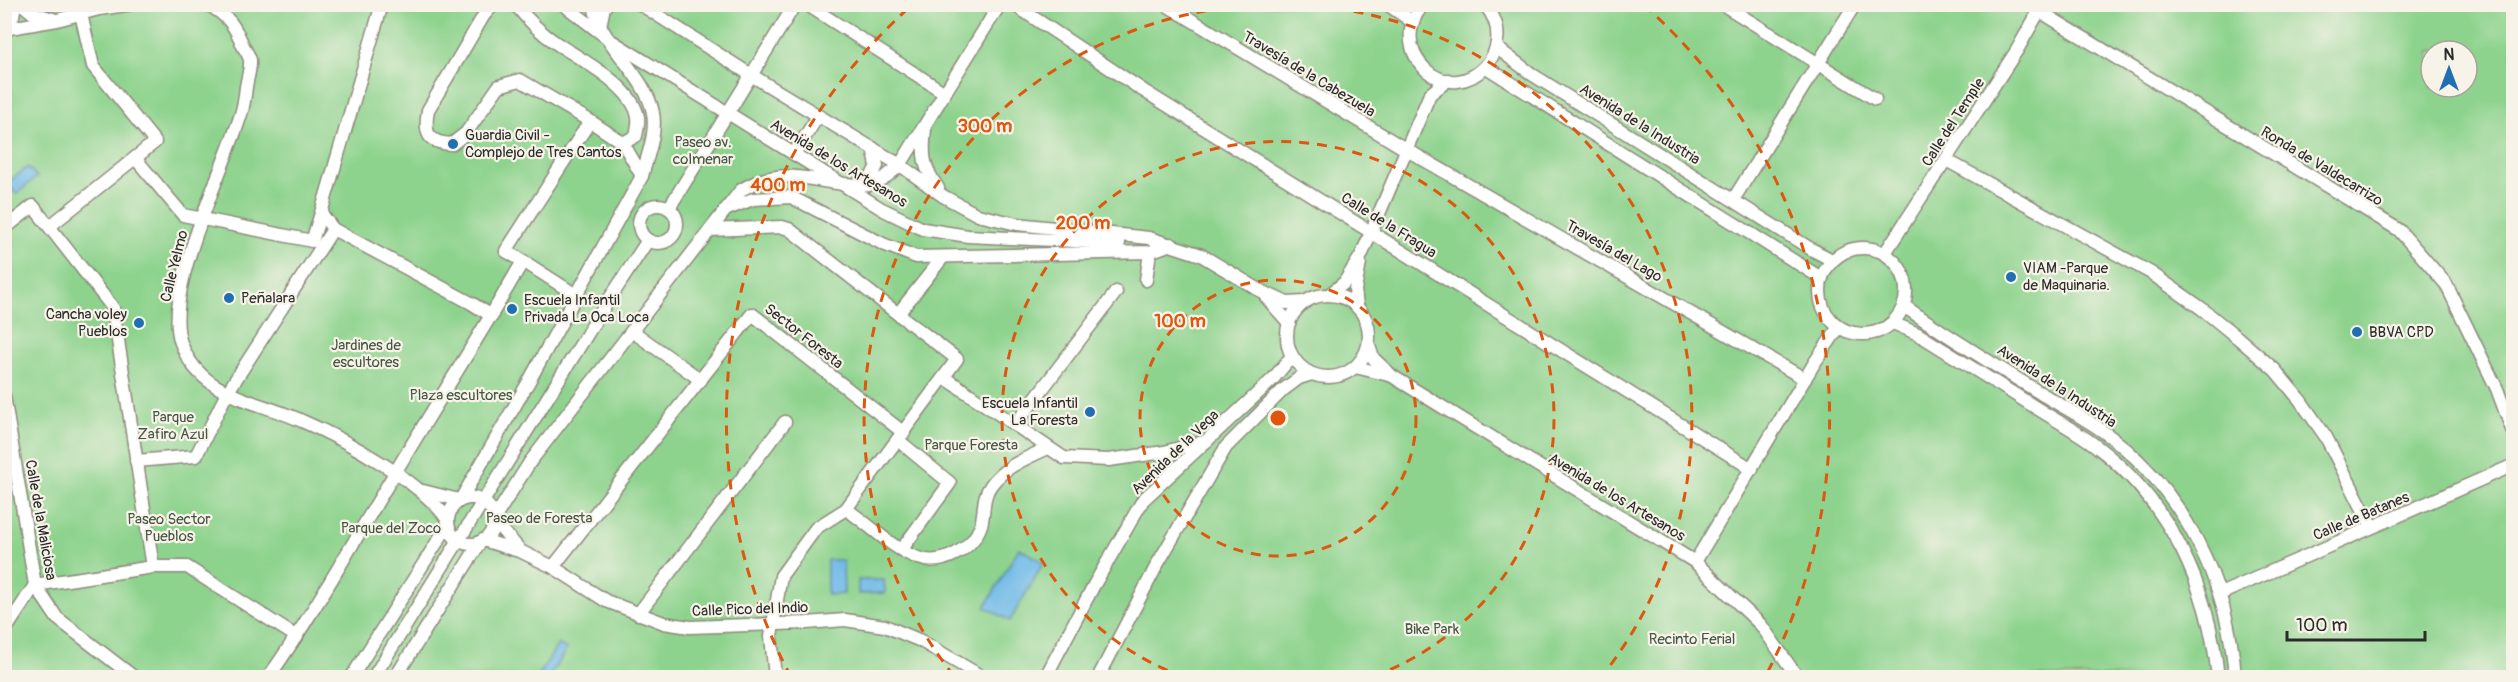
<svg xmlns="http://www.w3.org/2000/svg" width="2518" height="682" font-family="Pangolin,sans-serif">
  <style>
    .green { fill: #8dd38d; stroke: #5c7f5c; stroke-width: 1.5; fill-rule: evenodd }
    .water { fill: #70bae9; stroke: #4e728a; stroke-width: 1.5 }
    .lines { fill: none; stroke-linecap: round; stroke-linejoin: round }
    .minor-casing { stroke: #8d887b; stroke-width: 15 }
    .minor { stroke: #fff; stroke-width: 12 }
    .ring { fill: none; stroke: #df570e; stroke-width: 3; stroke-dasharray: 10 8 }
    .poi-dot { fill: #1f6fb2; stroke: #f7f3e8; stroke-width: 2 }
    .labels { text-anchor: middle; stroke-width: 4.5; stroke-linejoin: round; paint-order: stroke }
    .street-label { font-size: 15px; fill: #2b2b2b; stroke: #f7f3e8 }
    .poi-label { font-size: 15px; fill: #2b2b2b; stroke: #f7f3e8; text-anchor: start }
    .park-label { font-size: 15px; fill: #454; stroke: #f7f3e8 }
    .centre { fill: #df570e; stroke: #f7f3e8; stroke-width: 3 }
    .ring-label { font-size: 18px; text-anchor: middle; font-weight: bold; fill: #df570e; stroke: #f7f3e8; stroke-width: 4.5; stroke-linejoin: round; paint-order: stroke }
  </style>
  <rect width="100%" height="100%" fill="#f7f3e8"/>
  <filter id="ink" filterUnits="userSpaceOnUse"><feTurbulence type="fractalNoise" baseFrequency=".0167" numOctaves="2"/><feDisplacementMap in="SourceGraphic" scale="12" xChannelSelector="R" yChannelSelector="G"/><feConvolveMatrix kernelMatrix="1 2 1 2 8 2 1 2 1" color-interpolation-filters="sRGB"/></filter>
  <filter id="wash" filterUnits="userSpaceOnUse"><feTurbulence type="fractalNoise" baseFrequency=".008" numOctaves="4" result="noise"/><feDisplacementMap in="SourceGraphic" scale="24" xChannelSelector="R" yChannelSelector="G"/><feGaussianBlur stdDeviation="1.35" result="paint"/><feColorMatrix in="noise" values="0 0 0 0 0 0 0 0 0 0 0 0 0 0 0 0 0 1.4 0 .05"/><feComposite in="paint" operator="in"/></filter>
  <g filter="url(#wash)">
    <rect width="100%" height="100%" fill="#efe5cb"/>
    <path class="green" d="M4,5H2513V677H5ZM2431,51H2467V87H2431Z"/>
    <g class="water">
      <polygon points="28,167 37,177 16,194 7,183"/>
      <polygon points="1019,548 1044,562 1010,621 985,607"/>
      <polygon points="827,560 843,560 844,594 827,595"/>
      <polygon points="858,580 884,580 885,593 858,594"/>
      <polygon points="558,644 567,649 549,677 538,677"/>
    </g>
  </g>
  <g filter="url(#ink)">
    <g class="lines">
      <g class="minor-casing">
        <g id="minor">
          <polyline points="22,4 33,13 53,19"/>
          <path d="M207,4C229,16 235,26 244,48C246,51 249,56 250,60C251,68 247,79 246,87C245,96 244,105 241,114C225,168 162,291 181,343C200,397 257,400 302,421C344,439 422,482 447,519"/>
          <path d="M494,4L484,15L428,110C424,133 427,143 452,144L466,133L499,86L520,80L590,121L623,143L642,176"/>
          <path d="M515,4C527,19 541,33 556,43C581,60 632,85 638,117C639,123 637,130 636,136L623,143"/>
          <polyline points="563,4 610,40 794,154 882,209 923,229 968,236 1119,243"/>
          <polyline points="640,4 751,75 900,165 943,196 978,215 1017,224 1149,238 1201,255 1261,291 1287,303 1304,302"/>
          <polyline points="806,4 945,93"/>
          <polyline points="1013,4 1144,91 1752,469"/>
          <polyline points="1165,4 1407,150 1805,379"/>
          <polyline points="1387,4 1413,22"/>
          <path d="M1424,4C1413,16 1408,31 1412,47C1414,56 1420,64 1426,70C1466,106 1524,47 1484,4"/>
          <polyline points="1722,4 1875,99"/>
          <polyline points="2028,4 2399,230 2446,284 2497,389 2514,435"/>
          <polyline points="600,26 604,7 607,4"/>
          <polyline points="4,28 13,16 15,4"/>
          <polyline points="4,29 57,20 99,9 132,4"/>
          <polyline points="1497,48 1533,75 1811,249 1832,260"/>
          <polyline points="1486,67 1821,278"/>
          <path d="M925,129C922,155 923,167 938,188"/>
          <polyline points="794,154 818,116"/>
          <polyline points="135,158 183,215 312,241 321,213"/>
          <polyline points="1946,160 2151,273 2201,308 2238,338 2275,370 2300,400 2326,437 2372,527"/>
          <polyline points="867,185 877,166 873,148"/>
          <polyline points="1733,200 1855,4"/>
          <circle cx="658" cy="224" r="19"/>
          <polyline points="669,208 794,6"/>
          <polyline points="725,210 753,199 791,197 883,244 916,257 1150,252 1171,244"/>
          <polyline points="50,226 155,142 93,66 81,14"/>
          <polyline points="4,229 33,206 113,308 153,567 35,585 4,632"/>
          <polyline points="333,229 471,303 492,316"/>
          <polyline points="710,230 782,227 789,229 898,314 943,257"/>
          <circle cx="1863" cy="291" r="43"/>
          <polyline points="1885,253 2017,50 2042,6"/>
          <polyline points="523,261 576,295"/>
          <polyline points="1146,280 1150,252"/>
          <polyline points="1330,294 1344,283 1361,256 1430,94 1448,80"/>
          <circle cx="1328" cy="336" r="41"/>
          <polyline points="1266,297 1289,323"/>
          <polyline points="1357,306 1355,290 1360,263"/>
          <path d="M1904,306C1948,337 1996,366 2042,394C2063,407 2085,418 2104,432C2183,488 2229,583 2235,678"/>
          <path d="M1893,323L1918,334C1958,359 1998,384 2038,409C2057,421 2078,432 2096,446C2170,502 2209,587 2218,678"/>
          <polyline points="632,331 701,380"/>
          <polyline points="1369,346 1373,358 1392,376 1695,562 1761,625 1798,678"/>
          <polyline points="1355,367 1389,375"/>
          <polyline points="944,377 1064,458 1109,460 1164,452 1207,441"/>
          <polyline points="4,396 35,585 57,618 135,678"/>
          <polyline points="1015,425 1116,292"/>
          <polyline points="899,441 950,483 902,549"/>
          <polyline points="136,461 196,456 227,393 333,229 321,213 382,4"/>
          <polyline points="423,491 459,500"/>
          <circle cx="471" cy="521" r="23"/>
          <path d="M461,499L528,383L642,176C647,157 657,133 653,113C647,75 593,37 595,4"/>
          <path d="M846,509C869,524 892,549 918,558C942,567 973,549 981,525C985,511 982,497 991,485C1005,466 1027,458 1048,448"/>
          <path d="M494,519L530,462L741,190C780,166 804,180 845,184C853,184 862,186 869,185C882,181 890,174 900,165L1000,4"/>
          <polyline points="494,521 519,549"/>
          <polyline points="483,540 522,552 553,567 606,601 664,623 690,627 807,623 845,620 885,626 921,641 984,678"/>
          <polyline points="1695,562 1815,362 1839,327"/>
          <polyline points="153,567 187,567 297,637"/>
          <polyline points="553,567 752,314 904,433"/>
          <polyline points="2220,594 2514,465"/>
          <polyline points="638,614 785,422"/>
          <path d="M268,678C314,613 352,544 393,476C436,404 481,334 523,261L506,251L590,121"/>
          <polyline points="351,678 448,525"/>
          <polyline points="373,678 601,312 648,240"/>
          <polyline points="395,678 481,541"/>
          <polyline points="775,678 771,636 781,576 816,528 846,509 957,359 898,314"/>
          <polyline points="1045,678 1094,585 1143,500 1273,379 1292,356"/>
          <polyline points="1098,678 1158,563 1226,447 1283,390 1299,378 1312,374"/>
        </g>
      </g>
      <use href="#minor" class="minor"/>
    </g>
  </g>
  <g class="ring">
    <circle cx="1278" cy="418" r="138"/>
    <path d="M1184 677A276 276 0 1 1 1372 677"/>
    <path d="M954 676A414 414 0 0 1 1256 5M1300 5A414 414 0 0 1 1602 676"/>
    <path d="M791 677A552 552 0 0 1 912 5M1644 5A552 552 0 0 1 1765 677"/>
  </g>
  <g class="poi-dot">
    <circle cx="453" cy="144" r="6"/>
    <circle cx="2011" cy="277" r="6"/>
    <circle cx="229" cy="298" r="6"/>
    <circle cx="512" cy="309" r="6"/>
    <circle cx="139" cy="323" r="6"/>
    <circle cx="2357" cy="332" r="6"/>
    <circle cx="1090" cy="412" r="6"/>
  </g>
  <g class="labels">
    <g class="street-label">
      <text transform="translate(1309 74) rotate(31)" y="5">Travesía de la Cabezuela</text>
      <text transform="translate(1953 122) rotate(-57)" y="5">Calle del Temple</text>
      <text transform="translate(1640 124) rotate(32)" y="5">Avenida de la Industria</text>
      <text transform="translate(839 163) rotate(31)" y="5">Avenida de los Artesanos</text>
      <text transform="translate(2322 166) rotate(31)" y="5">Ronda de Valdecarrizo</text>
      <text transform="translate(1389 225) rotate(32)" y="5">Calle de la Fragua</text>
      <text transform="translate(1614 251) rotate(30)" y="5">Travesía del Lago</text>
      <text transform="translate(174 266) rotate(-76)" y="5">Calle Yelmo</text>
      <text transform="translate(804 336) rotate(38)" y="5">Sector Foresta</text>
      <text transform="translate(2057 386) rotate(33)" y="5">Avenida de la Industria</text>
      <text transform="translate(1175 452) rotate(-44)" y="5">Avenida de la Vega</text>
      <text transform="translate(1617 497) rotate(31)" y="5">Avenida de los Artesanos</text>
      <text transform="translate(2361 516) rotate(-23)" y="5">Calle de Batanes</text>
      <text transform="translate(41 520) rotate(80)" y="5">Calle de la Maliciosa</text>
      <text transform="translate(750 609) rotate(-2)" y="5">Calle Pico del Indio</text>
    </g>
    <g class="poi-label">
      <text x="465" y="140">Guardia Civil -<tspan x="465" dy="17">Complejo de Tres Cantos</tspan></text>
      <text x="2023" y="273">VIAM -Parque<tspan x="2023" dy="17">de Maquinaria.</tspan></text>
      <text x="241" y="303">Peñalara</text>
      <text x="524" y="305">Escuela Infantil<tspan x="524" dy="17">Privada La Oca Loca</tspan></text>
      <text x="127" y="319" text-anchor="end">Cancha voley<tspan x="127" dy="17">Pueblos</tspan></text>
      <text x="2369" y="337">BBVA CPD</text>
      <text x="1078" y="408" text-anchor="end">Escuela Infantil<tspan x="1078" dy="17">La Foresta</tspan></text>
    </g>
    <g class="park-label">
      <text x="703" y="147">Paseo av.<tspan x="703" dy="17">colmenar</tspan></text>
      <text x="366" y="350">Jardines de<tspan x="366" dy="17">escultores</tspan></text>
      <text x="461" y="400">Plaza escultores</text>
      <text x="173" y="422">Parque<tspan x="173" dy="17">Zafiro Azul</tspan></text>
      <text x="971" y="450">Parque Foresta</text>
      <text x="539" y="523">Paseo de Foresta</text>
      <text x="169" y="524">Paseo Sector<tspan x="169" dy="17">Pueblos</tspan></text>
      <text x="391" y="533">Parque del Zoco</text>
      <text x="1432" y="634">Bike Park</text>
      <text x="1692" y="644">Recinto Ferial</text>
    </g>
  </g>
  <circle cx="1278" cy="418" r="9" class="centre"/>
  <g class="ring-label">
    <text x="985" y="132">300 m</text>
    <text x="778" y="191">400 m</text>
    <text x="1083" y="229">200 m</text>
    <text x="1180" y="327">100 m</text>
  </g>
  <rect width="2518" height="682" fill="none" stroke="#f7f3e8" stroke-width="24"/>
  <g transform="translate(2449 69)"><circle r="28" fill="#f7f3e8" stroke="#a5a39c" stroke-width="1.5"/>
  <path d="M0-4.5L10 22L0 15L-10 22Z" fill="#1f6fb2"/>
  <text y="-9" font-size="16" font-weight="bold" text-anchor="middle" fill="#2b2b2b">N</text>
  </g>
  <path d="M2287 631v9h138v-9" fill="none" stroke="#2b2b2b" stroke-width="3"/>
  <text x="2296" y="631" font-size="18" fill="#2b2b2b" stroke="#f7f3e8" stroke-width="4.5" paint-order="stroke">100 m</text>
</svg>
